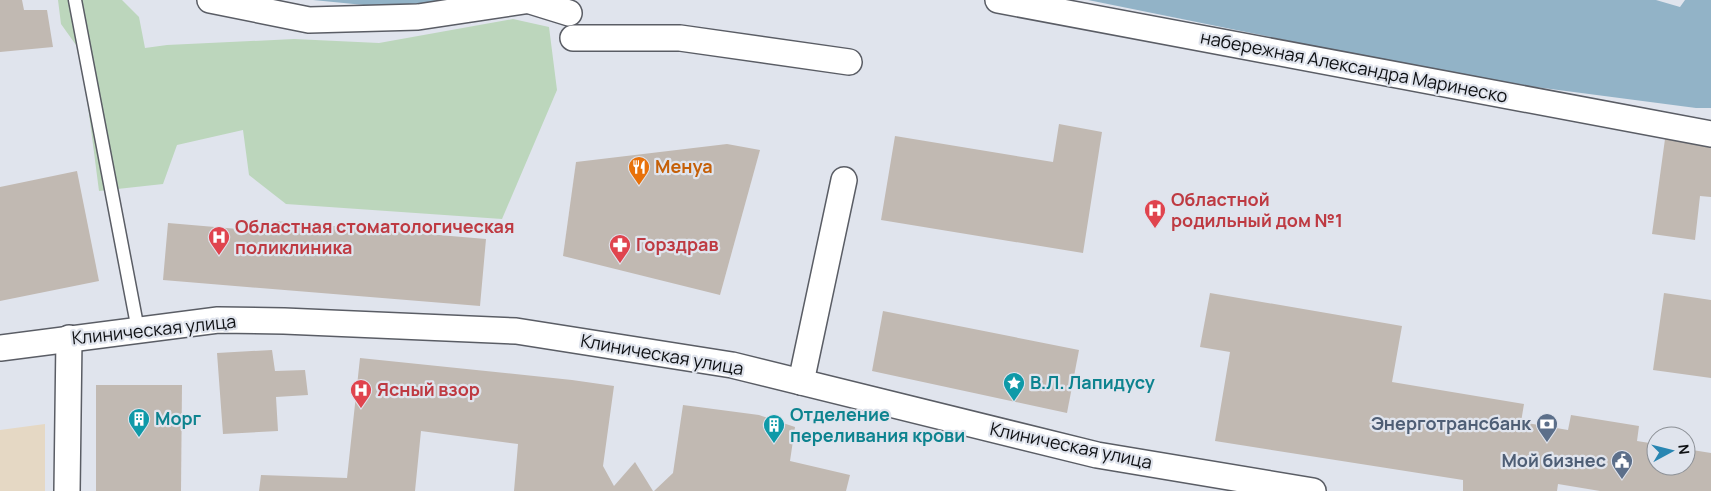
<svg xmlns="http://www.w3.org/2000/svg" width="1711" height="491" font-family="Manrope,sans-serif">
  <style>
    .commercial { fill: #e5d8c4 }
    .green { fill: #bcd6bc }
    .water { fill: #92b3c7 }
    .building { fill: #c1b9b2 }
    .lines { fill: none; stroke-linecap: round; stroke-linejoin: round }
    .lane-casing { stroke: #5a5d65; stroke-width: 15 }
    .street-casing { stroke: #5a5d65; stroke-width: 28 }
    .lane { stroke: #fff; stroke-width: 12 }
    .street { stroke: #fff; stroke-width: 25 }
    .labels { text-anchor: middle; stroke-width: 4.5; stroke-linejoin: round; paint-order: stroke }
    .street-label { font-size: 18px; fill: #0f1114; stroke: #e0e4ed }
    .food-label { font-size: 18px; font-weight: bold; fill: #c56008; stroke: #e0e4ed; text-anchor: start }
    .health-label { font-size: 18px; font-weight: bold; fill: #be3a42; stroke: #e0e4ed; text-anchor: start }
    .culture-label { font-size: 18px; font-weight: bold; fill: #0d838f; stroke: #e0e4ed; text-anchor: start }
    .service-label { font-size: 18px; font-weight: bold; fill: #4e5e75; stroke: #e0e4ed; text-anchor: end }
  </style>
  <rect width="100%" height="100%" fill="#e0e4ed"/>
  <polygon class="commercial" points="45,424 45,491 0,491 0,430"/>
  <polygon class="green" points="58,0 122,0 139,17 145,48 167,45 294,39 379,43 513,19 549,27 557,90 502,219 286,204 249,175 243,130 177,145 163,184 99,191 81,52 61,24"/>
  <g class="water">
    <polygon points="313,0 447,0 415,10"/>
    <polygon points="1088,0 1656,0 1680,7 1685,0 1711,0 1711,108 1696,108 1482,80"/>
  </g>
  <g class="building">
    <polygon points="0,0 22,0 24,10 47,10 53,47 0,52"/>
    <polygon points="1059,124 1102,132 1083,253 881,220 895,136 1053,162"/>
    <polygon points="1665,139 1711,147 1711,197 1700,196 1695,240 1652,234"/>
    <polygon points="727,144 760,150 720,295 563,256 576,162"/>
    <polygon points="77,171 99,281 0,301 0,187"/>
    <polygon points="275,221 486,239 480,306 163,280 168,223 274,232"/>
    <polygon points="1210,293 1402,326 1392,382 1524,404 1521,422 1568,430 1571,415 1639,426 1637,441 1656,444 1656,466 1686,466 1686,449 1711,453 1711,491 1600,491 1558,484 1557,491 1463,491 1463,480 1215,441 1230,352 1200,347"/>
    <polygon points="1664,293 1711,300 1711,378 1653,370"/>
    <polygon points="883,311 1079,350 1067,413 872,371"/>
    <polygon points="272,350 275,371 305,370 308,395 276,397 278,431 223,434 217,353"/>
    <polygon points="360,358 572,380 614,386 603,466 614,486 635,462 653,491 514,491 518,444 421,431 415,491 259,491 261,475 347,478"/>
    <polygon points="96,385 182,385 181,491 96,491"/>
    <polygon points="683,405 759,415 795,427 790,461 850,475 846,491 654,491 673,473"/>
  </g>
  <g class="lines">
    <g class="lane-casing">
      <polyline id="lane" points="75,0 138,330"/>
    </g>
    <g class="street-casing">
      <g id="street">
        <polyline points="210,0 309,20 418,17 531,0"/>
        <polyline points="527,0 569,13"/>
        <polyline points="998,0 1711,134"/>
        <polyline points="573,38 680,38 849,62"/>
        <polyline points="0,348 218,320 284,321 516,331 732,365 1097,455 1313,491"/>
        <polyline points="801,382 844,180"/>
        <polyline points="67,491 69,338"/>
      </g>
    </g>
    <use href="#lane" class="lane"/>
    <use href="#street" class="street"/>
  </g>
  <defs>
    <g id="restaurant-pin" transform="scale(1.125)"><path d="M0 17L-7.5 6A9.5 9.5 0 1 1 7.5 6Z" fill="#e8710a" stroke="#e0e4ed"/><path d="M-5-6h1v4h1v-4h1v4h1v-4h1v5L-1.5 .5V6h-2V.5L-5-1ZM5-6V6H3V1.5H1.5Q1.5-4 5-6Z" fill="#fff"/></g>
    <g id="hospital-pin" transform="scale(1.125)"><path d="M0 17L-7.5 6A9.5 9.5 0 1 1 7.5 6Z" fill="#e0444e" stroke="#e0e4ed"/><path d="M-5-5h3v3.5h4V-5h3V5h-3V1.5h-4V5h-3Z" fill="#fff"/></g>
    <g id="pharmacy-pin" transform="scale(1.125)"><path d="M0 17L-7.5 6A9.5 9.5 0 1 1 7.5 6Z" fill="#e0444e" stroke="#e0e4ed"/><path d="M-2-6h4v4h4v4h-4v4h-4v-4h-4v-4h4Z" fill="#fff"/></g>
    <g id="sight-pin" transform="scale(1.125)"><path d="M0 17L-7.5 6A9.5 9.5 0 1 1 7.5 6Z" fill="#0f9aa8" stroke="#e0e4ed"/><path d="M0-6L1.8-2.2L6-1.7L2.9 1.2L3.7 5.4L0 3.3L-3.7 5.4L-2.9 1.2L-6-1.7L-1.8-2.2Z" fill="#fff"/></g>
    <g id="building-pin" transform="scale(1.125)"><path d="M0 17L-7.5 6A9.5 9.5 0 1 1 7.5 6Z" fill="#0f9aa8" stroke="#e0e4ed"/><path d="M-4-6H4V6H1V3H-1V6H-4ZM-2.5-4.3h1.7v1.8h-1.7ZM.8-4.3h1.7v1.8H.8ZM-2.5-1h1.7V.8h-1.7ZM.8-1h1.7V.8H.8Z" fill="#fff"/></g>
    <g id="bank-pin" transform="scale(1.125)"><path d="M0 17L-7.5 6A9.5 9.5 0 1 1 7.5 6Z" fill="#5c6f8a" stroke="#e0e4ed"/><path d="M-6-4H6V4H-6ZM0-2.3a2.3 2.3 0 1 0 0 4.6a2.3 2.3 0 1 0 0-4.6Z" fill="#fff"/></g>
    <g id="civic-pin" transform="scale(1.125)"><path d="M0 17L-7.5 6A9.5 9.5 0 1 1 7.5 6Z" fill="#5c6f8a" stroke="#e0e4ed"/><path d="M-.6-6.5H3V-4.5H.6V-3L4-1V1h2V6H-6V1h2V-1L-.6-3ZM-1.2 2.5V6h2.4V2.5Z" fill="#fff"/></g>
  </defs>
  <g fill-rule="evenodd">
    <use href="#restaurant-pin" x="639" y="167"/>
    <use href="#hospital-pin" x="1155" y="210"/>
    <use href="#hospital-pin" x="219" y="237"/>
    <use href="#pharmacy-pin" x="620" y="245"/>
    <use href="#sight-pin" x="1014" y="383"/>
    <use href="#hospital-pin" x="361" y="390"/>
    <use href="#building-pin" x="139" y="419"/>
    <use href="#bank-pin" x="1547" y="424"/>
    <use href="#building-pin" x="774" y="425"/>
    <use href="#civic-pin" x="1622" y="461"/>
  </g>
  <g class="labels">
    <g class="street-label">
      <text transform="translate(1354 67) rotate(11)" y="6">набережная Александра Маринеско</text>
      <text transform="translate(154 330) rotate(-6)" y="6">Клиническая улица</text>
      <text transform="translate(662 355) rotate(10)" y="6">Клиническая улица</text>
      <text transform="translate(1071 446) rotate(12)" y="6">Клиническая улица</text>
    </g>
    <g class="food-label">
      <text x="655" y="173">Менуа</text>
    </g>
    <g class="health-label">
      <text x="1171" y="206">Областной<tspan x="1171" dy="21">родильный дом №1</tspan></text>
      <text x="235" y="233">Областная стоматологическая<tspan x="235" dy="21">поликлиника</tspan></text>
      <text x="636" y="251">Горздрав</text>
      <text x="377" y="396">Ясный взор</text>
    </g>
    <g class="culture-label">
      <text x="1030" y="389">В.Л. Лапидусу</text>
      <text x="790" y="421">Отделение<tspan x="790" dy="21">переливания крови</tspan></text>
      <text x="155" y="425">Морг</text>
    </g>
    <g class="service-label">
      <text x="1531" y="430">Энерготрансбанк</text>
      <text x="1606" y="467">Мой бизнес</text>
    </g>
  </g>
  <g transform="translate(1671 451) rotate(83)"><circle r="24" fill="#e0e4ed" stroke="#8c9096"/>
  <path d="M0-4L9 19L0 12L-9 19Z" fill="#2986b2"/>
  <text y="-8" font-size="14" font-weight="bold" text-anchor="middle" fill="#0f1114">N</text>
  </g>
</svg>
